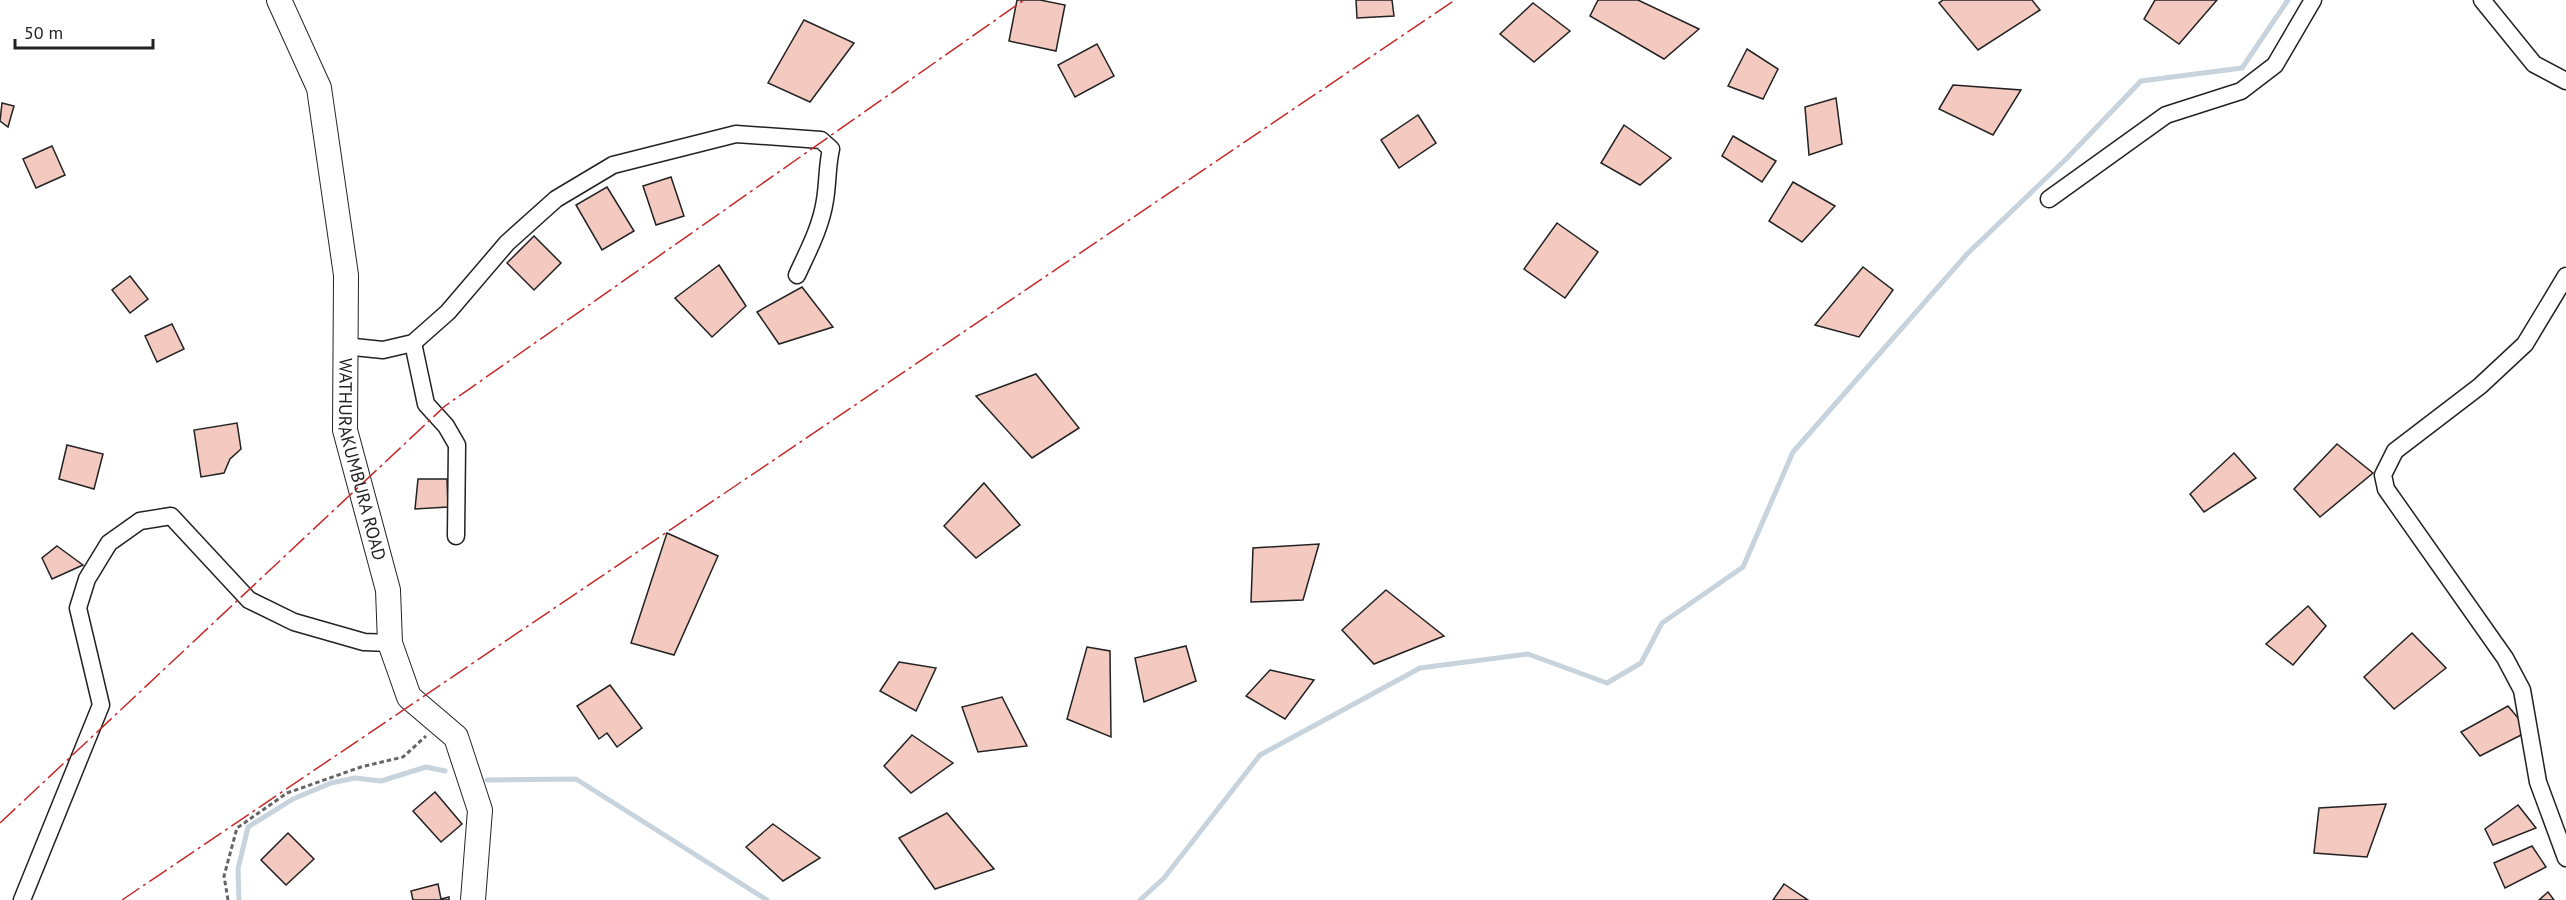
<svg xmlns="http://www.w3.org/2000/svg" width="2566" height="900" font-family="'PT Sans',sans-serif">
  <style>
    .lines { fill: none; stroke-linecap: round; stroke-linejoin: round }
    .stream { stroke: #c7d3dd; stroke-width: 5 }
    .building { fill: #f3c9c0; stroke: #222; stroke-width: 1.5 }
    .street-casing { stroke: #222; stroke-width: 19 }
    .secondary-casing { stroke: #222; stroke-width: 26 }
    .path { stroke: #646464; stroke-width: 3; stroke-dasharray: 4.5 3; stroke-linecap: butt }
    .street { stroke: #fff; stroke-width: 16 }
    .secondary { stroke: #fff; stroke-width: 24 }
    .power { stroke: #c62828; stroke-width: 1.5; stroke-dasharray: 21 4.5 3 4.5; stroke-linecap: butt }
    .labels { text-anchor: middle; stroke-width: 4.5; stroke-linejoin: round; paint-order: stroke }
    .street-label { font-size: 18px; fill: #222; stroke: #fff }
  </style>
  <rect width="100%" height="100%" fill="#fff"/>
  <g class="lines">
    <g class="stream">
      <polyline points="487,780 576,779 767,900"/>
      <polyline points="239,900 238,869 248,827 293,799 331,783 355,778 381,781 426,767 445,771"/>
      <polyline points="1140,900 1164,878 1260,755 1420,668 1528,654 1607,683 1641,663 1662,623 1743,567 1793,452 1967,254 2066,159 2141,81 2242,68 2288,0"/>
    </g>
  </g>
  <g class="building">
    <polygon points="1017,0 1040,0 1065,5 1056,51 1009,41"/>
    <polygon points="1356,0 1392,0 1394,16 1357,18"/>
    <polygon points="1598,0 1638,0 1699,29 1664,59 1590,16"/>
    <polygon points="1943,0 2032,0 2040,10 1978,50 1939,3"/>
    <polygon points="2155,0 2217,0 2179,44 2144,19"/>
    <polygon points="1533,3 1570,31 1534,62 1500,34"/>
    <polygon points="804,20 854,43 810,102 768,83"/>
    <polygon points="1097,44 1114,76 1075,97 1058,65"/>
    <polygon points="1747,49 1778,69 1763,99 1728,86"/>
    <polygon points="1953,85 2021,90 1993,135 1939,109"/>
    <polygon points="1836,98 1842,144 1809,155 1805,107"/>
    <polygon points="2,103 14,106 8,127 0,121"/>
    <polygon points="1418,115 1436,143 1399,168 1381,140"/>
    <polygon points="1624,125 1671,158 1640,185 1601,163"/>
    <polygon points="1733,136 1776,161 1762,182 1722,156"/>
    <polygon points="52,146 65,175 36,188 23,159"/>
    <polygon points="671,177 684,216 656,225 643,186"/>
    <polygon points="1793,182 1835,206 1802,242 1769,221"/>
    <polygon points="607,187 634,231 602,250 576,205"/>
    <polygon points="1557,223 1598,252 1565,298 1524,269"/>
    <polygon points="534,236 561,263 534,290 507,263"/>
    <polygon points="719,265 746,306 712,337 675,298"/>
    <polygon points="1863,267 1893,290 1859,337 1815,325"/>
    <polygon points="130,276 148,299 130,313 112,290"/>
    <polygon points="802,287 833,327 779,344 757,312"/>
    <polygon points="172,324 184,349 157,362 145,336"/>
    <polygon points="1036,374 1079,428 1032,458 976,396"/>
    <polygon points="237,423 241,449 230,459 224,473 201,477 194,430"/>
    <polygon points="2337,444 2373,473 2320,517 2294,489"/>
    <polygon points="67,445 103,454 94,489 59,479"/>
    <polygon points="2234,453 2256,478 2204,512 2190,494"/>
    <polygon points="418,479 447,479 448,507 415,509"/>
    <polygon points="984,483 1020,525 976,558 944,526"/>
    <polygon points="667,533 718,556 674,655 631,643"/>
    <polygon points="1319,544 1303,600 1251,602 1253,548"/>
    <polygon points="57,546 83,565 52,579 42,558"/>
    <polygon points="1386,590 1444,636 1374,664 1342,630"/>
    <polygon points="2308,606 2326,626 2293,665 2266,644"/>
    <polygon points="2412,633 2446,668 2394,709 2364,677"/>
    <polygon points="1186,646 1196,681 1144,702 1135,658"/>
    <polygon points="1087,647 1110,651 1111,737 1067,719"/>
    <polygon points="899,662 936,668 916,711 880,691"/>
    <polygon points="1270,670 1314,680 1285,719 1246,696"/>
    <polygon points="610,685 642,728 617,747 607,733 599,739 577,706"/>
    <polygon points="1002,697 1027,746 978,752 962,707"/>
    <polygon points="2508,706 2529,731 2480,756 2461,732"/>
    <polygon points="912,735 953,763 911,793 884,766"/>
    <polygon points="435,792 462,824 441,842 413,811"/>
    <polygon points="2386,804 2367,857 2314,853 2319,808"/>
    <polygon points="2518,805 2536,828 2493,845 2485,829"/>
    <polygon points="947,813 994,869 935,889 899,838"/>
    <polygon points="773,824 820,858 783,881 746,847"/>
    <polygon points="288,833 314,859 286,885 261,860"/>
    <polygon points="2532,846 2546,867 2505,888 2494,863"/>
    <polygon points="438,884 441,899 449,897 449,900 413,900 411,891"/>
    <polygon points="1784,884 1808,900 1773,900"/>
    <polygon points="2548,892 2554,900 2539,900"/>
  </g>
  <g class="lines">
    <g class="street-casing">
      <g id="street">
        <polyline points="2482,0 2534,64 2566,81"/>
        <polyline points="2049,199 2166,115 2241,91 2275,65 2313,0"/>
        <polyline points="2566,276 2525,344 2480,386 2395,451 2383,475 2386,489 2505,658 2522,690 2538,782 2566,858"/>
        <polyline points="413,343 426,404 446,426 457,445 456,536"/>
        <path d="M344,346L383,350L413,343L448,312L507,243L556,199L613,165L736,134L821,140L831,149C827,166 828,182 825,200C821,227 808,251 797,275"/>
        <polyline points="22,900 101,705 78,608 87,579 109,543 140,521 171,516 249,600 294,622 364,642 390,643"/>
      </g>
    </g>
    <g class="secondary-casing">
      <g id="secondary">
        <path id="s1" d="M279,0L319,88L346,275L345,430L388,590L390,643L409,697L456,737L480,810L473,900"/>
      </g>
    </g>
    <polyline class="path" points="228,900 224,876 237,828 287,793 361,767 403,757 426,736"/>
    <use href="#street" class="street"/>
    <use href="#secondary" class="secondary"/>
    <g class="power">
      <polyline points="0,823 445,406 1024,0"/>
      <polyline points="122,900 1455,0"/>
    </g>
  </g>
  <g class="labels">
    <g class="street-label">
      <text dy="6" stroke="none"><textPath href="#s1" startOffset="472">WATHURAKUMBURA ROAD</textPath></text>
    </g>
  </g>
  <path d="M15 39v9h138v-9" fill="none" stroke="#222222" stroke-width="3"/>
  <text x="24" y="39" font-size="18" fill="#222222" stroke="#ffffff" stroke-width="4.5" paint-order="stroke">50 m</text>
</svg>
